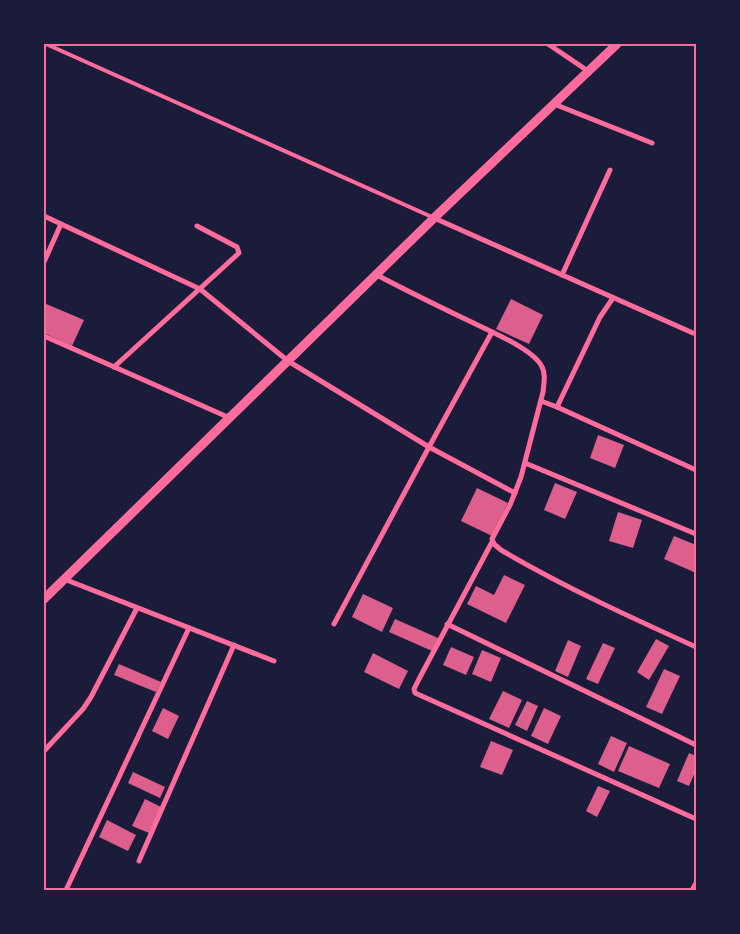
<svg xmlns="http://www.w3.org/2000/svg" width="740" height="934" font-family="'Public Sans',sans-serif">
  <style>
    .building { fill: #dd5f8e }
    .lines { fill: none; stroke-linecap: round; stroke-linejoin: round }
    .service { stroke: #ff6b9d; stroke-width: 4 }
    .minor { stroke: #ff6b9d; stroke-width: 5 }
    .tertiary { stroke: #ff6b9d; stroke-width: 9 }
    .neatline { fill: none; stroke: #ff6b9d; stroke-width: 2 }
  </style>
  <rect width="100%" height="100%" fill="#1b1b3a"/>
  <g class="building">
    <polygon points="511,299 543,315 529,344 496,329"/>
    <polygon points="44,303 84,320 72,346 44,333"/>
    <polygon points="598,435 624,445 615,468 590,458"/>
    <polygon points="555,483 577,492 565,519 544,510"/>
    <polygon points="477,488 508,503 492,536 461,521"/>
    <polygon points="618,512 642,520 633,548 609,541"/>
    <polygon points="674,536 696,545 696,573 664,559"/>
    <polygon points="504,575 525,585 506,623 467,604 476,586 494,595"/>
    <polygon points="363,594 393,608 382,632 352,617"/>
    <polygon points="395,619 438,638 432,651 389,632"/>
    <polygon points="656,639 669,646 649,680 637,672"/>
    <polygon points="568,640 581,646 568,677 555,671"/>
    <polygon points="603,643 615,648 598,684 586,679"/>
    <polygon points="451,647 474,657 466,675 443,665"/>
    <polygon points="482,650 501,658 491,682 472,674"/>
    <polygon points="373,653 408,671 399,689 364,672"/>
    <polygon points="119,664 161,682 156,692 114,675"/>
    <polygon points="664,669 680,676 662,714 646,707"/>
    <polygon points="503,691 522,700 509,728 489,719"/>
    <polygon points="527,701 538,706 527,731 515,725"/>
    <polygon points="163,708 179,716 168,739 152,731"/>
    <polygon points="544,708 561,716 548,744 531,736"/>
    <polygon points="611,736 627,743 614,772 598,764"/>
    <polygon points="491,741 513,750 502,775 480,767"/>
    <polygon points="629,746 670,764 659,788 618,771"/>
    <polygon points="689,753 696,756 696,770 689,786 677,781"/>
    <polygon points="133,772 165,787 160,798 128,783"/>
    <polygon points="598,786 610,791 597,817 586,811"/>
    <polygon points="145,799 161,807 149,833 132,826"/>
    <polygon points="107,820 136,835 128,851 99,837"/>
  </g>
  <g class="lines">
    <polyline class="service" points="46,44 432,217"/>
    <g class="minor">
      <polyline points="548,44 588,71"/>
      <polyline points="554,104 652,143"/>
      <polyline points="44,216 200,289 288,361 429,447 334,624"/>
      <polyline points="434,218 693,333"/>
      <polyline points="44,262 61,224"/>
      <path d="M377,275C405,290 434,304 463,318C483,328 530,347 541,365C546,373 544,383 543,392L521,477L510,505L492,539L494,544L501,550C564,587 630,617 696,647"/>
      <polyline points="562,275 610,170"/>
      <polyline points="492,332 429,447 515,493"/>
      <polyline points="44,336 230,418"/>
      <polyline points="114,367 239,253 237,247 197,226"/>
      <polyline points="541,401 557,407 696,470"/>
      <polyline points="557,407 600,317 613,298"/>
      <polyline points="525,463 696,534"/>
      <polyline points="492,542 419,679 414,689 415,693 696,819"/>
      <polyline points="64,579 274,661"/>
      <polyline points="447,624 696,745"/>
      <polyline points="44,751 83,709 91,697 137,608"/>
      <polyline points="139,861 234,645"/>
      <polyline points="66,890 189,628"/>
      <polyline points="692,890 696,883"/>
    </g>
    <polyline class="tertiary" points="44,599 434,218 617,44"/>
  </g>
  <rect width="740" height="934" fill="none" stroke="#1b1b3a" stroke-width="90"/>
  <rect x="45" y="45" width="650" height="844" class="neatline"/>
</svg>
